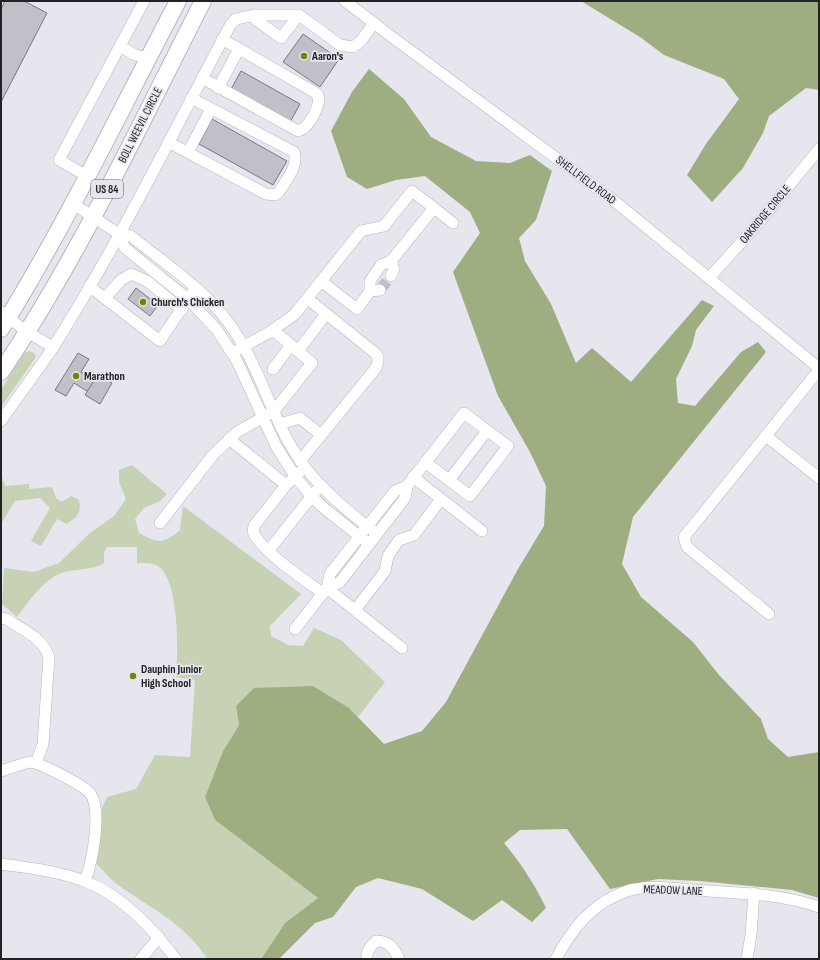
<svg xmlns="http://www.w3.org/2000/svg" width="820" height="960" font-family="'Sofia Sans Condensed',sans-serif">
  <style>
    .green { fill: #c7d2b4 }
    .forest { fill: #9eae81 }
    .building { fill: #c1c0c8; stroke: #79787f }
    .lines { fill: none; stroke-linecap: round; stroke-linejoin: round }
    .minor-tunnel { stroke: #c0bec6; stroke-width: 11; stroke-dasharray: 11 5.5; stroke-linecap: butt }
    .minor-casing { stroke: #b6b4bc; stroke-width: 12 }
    .highway-casing { stroke: #b6b4bc; stroke-width: 18 }
    .minor { stroke: #fff; stroke-width: 11 }
    .highway { stroke: #fff; stroke-width: 16 }
    .poi-dot { fill: #6a8802; stroke: #e7e5ee; stroke-width: 1.5 }
    .labels { text-anchor: middle; stroke-width: 3.5; stroke-linejoin: round; paint-order: stroke }
    .shield { fill: #e7e5ee; stroke: #5d5c61; stroke-width: 1 }
    .shield-label { font-size: 11px; font-weight: bold; fill: #222225 }
    .poi-label { font-size: 12px; font-weight: bold; fill: #222225; stroke: #e7e5ee; text-anchor: start }
    .street-label { font-size: 12px; fill: #222225; stroke: #e7e5ee }
  </style>
  <rect width="100%" height="100%" fill="#e7e5ee"/>
  <g class="green">
    <polygon points="29,351 34,353 36,357 1,407 1,390 23,354"/>
    <path d="M132,465L167,494L160,501L144,508L135,519L139,533C158,543 163,545 180,530L183,506L301,594L270,626L271,636L288,645L303,646L314,628L341,640L385,682L358,717L349,708L236,706L239,725L223,751L205,797L215,820L318,898L285,923L261,959H207C186,924 150,908 118,885C110,879 103,870 96,863L102,808L107,797L136,789L155,755L190,757L195,680L176,677C178,654 180,576 156,565C151,563 143,563 137,563V547H107L104,552V563C92,571 75,568 62,573C45,578 27,603 17,617L2,604L4,568L34,572L59,563L90,533L114,516L126,499L119,482V470Z"/>
    <path d="M1,474L5,486L29,484V489L52,487L56,498L62,502L71,496L79,500C82,513 77,517 67,524L57,519L41,546L31,541L50,508L40,498L15,501L1,524Z"/>
  </g>
  <g class="forest">
    <polygon points="581,1 819,1 819,90 806,88 769,116 763,133 743,168 712,202 687,175 706,144 739,99 724,79 664,55 640,37"/>
    <path d="M369,69L404,99L431,137L476,161L510,163L530,155L552,171L536,220L519,238L525,261L551,304L576,363L592,348L631,382L702,300L714,306L696,330L692,346L676,379L678,403L695,406L741,352L758,342L766,352L633,517L622,564L641,597L693,642L719,675L761,719L768,739L788,757L819,752V898L792,890L700,881L658,879L610,889L567,829L520,830L504,843C520,862 535,885 546,908L532,922L502,900L473,921L422,889L378,878L356,887L333,917L315,923L279,959H261L285,923L318,898L215,820L205,797L223,751L239,725L236,706L254,688L313,686L349,708L384,744L422,731L446,702L518,569L544,526L546,486L530,452L498,396L453,272L480,233L470,212L425,176L396,180L367,189L347,177L331,131L352,92Z"/>
  </g>
  <g class="building">
    <polygon points="5,1 24,1 47,13 1,102 1,9"/>
    <polygon points="303,34 339,59 320,87 283,62"/>
    <polygon points="241,71 300,104 289,124 230,91"/>
    <polygon points="212,119 287,161 273,185 199,144"/>
    <polygon points="136,288 158,305 150,316 128,299"/>
    <polygon points="78,353 89,359 81,372 97,382 90,393 74,383 66,396 55,390"/>
    <polygon points="98,374 112,383 100,404 85,395"/>
  </g>
  <g class="lines">
    <polyline class="minor-tunnel" points="380,290 391,276"/>
    <g class="minor-casing">
      <g id="minor">
        <polyline points="345,1 392,37 613,200 819,368"/>
        <polyline points="256,15 256,20 281,38 299,15"/>
        <polyline points="120,46 133,54 148,59"/>
        <path d="M202,78L298,131C309,128 321,106 318,95L314,92L222,39"/>
        <polyline points="218,88 239,49"/>
        <path d="M168,142L266,194L275,195L279,192C286,180 299,166 294,152L191,98"/>
        <polyline points="188,152 211,109"/>
        <polyline points="87,176 59,160 144,1"/>
        <path d="M72,203L119,234L131,236C164,263 203,288 228,322C255,358 267,402 288,441C309,480 342,507 377,534"/>
        <polyline points="434,208 453,223"/>
        <polyline points="119,234 125,248 189,300 217,330 237,361 276,446 295,476 311,496 325,509 369,544"/>
        <polyline points="391,261 394,269 391,276"/>
        <polyline points="709,278 755,227 819,149"/>
        <polyline points="89,286 160,341 192,293"/>
        <polyline points="370,291 380,290"/>
        <polyline points="105,298 121,280 131,274 147,281 182,310"/>
        <polyline points="1,312 27,332 53,347"/>
        <polyline points="298,351 326,314"/>
        <polyline points="232,353 268,333 294,315 361,231 384,226 412,191 434,208 391,261 381,265 370,281 370,291 357,309 321,281"/>
        <polyline points="273,369 291,345"/>
        <path d="M1,421C18,396 37,372 54,346C119,243 173,132 231,24L236,19L256,15H299L340,45L353,47L361,41L374,23"/>
        <polyline points="280,424 300,418 321,435"/>
        <polyline points="766,436 819,478"/>
        <polyline points="229,439 286,485"/>
        <polyline points="300,461 376,368 378,362 378,357 375,353 308,299"/>
        <path d="M300,472L286,485L254,526L253,531C258,549 307,582 323,593"/>
        <polyline points="413,477 482,531"/>
        <polyline points="449,480 487,431"/>
        <polyline points="160,523 213,455 237,432 274,411 312,363 273,330"/>
        <polyline points="269,550 316,491"/>
        <polyline points="327,588 330,574 395,491 407,486 464,413 508,446 470,496 425,462"/>
        <polyline points="327,588 402,648"/>
        <polyline points="355,610 385,571 388,556 399,540 414,535 441,499"/>
        <polyline points="769,614 687,547 684,537 819,370"/>
        <path d="M1,618L6,619C22,629 43,638 49,657L43,744L36,763"/>
        <polyline points="295,629 327,588 340,582 405,498 407,486"/>
        <path d="M1,771L29,762L36,763C48,768 79,783 88,791C104,806 92,863 85,881"/>
        <path d="M1,864C29,868 58,871 84,881C122,895 152,928 176,959"/>
        <polyline points="141,959 159,937"/>
        <path d="M367,959C366,951 370,946 376,941C389,941 394,948 399,959"/>
        <path d="M556,959C569,934 589,908 615,896C621,893 629,890 635,889C653,885 675,889 693,890C735,893 778,893 819,907"/>
        <polyline points="747,959 751,935 754,893"/>
      </g>
    </g>
    <g class="highway-casing">
      <g id="highway">
        <path d="M1,329C67,223 120,111 178,1"/>
        <path d="M1,372C80,255 139,126 203,1"/>
      </g>
    </g>
    <use href="#minor" class="minor"/>
    <use href="#highway" class="highway"/>
  </g>
  <g class="poi-dot">
    <circle cx="304" cy="56" r="4"/>
    <circle cx="143" cy="302" r="4"/>
    <circle cx="76" cy="376" r="4"/>
    <circle cx="133" cy="676" r="4"/>
  </g>
  <g class="labels">
    <rect class="shield" x="91" y="180" width="32" height="18" rx="3"/>
    <g class="shield-label">
      <text x="107" y="193">US 84</text>
    </g>
    <g class="poi-label">
      <text x="312" y="60">Aaron's</text>
      <text x="151" y="306">Church's Chicken</text>
      <text x="84" y="380">Marathon</text>
      <text x="141" y="673">Dauphin Junior<tspan x="141" dy="14">High School</tspan></text>
    </g>
    <g class="street-label">
      <text transform="translate(140 125) rotate(-63)" y="4">BOLL WEEVIL CIRCLE</text>
      <text transform="translate(586 180) rotate(37)" y="4">SHELLFIELD ROAD</text>
      <text transform="translate(765 214) rotate(-50)" y="4">OAKRIDGE CIRCLE</text>
      <text transform="translate(673 890) rotate(2)" y="4">MEADOW LANE</text>
    </g>
  </g>
  <rect width="820" height="960" fill="none" stroke="#222225" stroke-width="4"/>
</svg>
